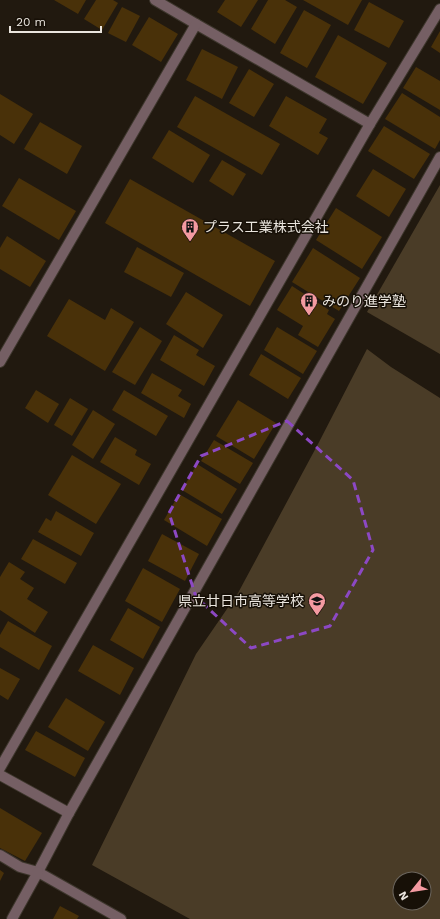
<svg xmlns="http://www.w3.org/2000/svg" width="440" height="919" font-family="'Work Sans','Noto Sans JP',sans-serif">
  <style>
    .green { fill: #4a3c27; fill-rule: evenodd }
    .building { fill: #493109 }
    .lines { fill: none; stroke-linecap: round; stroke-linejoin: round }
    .service-casing { stroke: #3d362c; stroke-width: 12 }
    .minor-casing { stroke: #3d362c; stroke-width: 12 }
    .service { stroke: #755f64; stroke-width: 10 }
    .minor { stroke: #755f64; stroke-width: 10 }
    .marked { fill: none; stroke: #8c48c4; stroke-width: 3; stroke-dasharray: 8 5; stroke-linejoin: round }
    .labels { text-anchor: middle; stroke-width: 3; stroke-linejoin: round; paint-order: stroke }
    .poi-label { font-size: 14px; fill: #eae5de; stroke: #171007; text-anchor: start }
  </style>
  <rect width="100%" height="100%" fill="#21190f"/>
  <g class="green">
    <polygon points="440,185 440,354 367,312"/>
    <path d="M367,349L391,367L440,398V919H190L92,865L196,654L238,593L318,444ZM400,879H424V903H400Z"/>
  </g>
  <g class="building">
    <polygon points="54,0 86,0 78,14"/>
    <polygon points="96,0 113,0 118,3 102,30 84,19"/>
    <polygon points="225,0 258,0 241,27 217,12"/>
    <polygon points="268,0 285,0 297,7 275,44 251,29"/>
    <polygon points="303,0 362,0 348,25"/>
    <polygon points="369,2 404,21 389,48 354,30"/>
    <polygon points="122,7 140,16 126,42 108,33"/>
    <polygon points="304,10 331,25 307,68 280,53"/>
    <polygon points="149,17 178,34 161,62 132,45"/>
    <polygon points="440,31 440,53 431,47"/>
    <polygon points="338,35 387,63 363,104 315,77"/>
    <polygon points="202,49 238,67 222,99 186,80"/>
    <polygon points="416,67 440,81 440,110 403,88"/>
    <polygon points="249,69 274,84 254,117 229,103"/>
    <polygon points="402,93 440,117 440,140 435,149 385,119"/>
    <polygon points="0,94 33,114 14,144 0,135"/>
    <polygon points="195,96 280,144 262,175 177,127"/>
    <polygon points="286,96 327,119 319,133 328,138 318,155 269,126"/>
    <polygon points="40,122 82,146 67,174 24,149"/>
    <polygon points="384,126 430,154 414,179 368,151"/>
    <polygon points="169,130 210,155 193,183 152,158"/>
    <polygon points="222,160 246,174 233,196 209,181"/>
    <polygon points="373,169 406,189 389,217 356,196"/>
    <polygon points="19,178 76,211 59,240 2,206"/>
    <polygon points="130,179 275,261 250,306 105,223"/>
    <polygon points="336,208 382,237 362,269 316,240"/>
    <polygon points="7,236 46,261 30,287 0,269 0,248"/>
    <polygon points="137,247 184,273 171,297 124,272"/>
    <polygon points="313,248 360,278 339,311 292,282"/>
    <polygon points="292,286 329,310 327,314 335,319 318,347 298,335 303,326 277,310"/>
    <polygon points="186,292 223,315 203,348 166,324"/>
    <polygon points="69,299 105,320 111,308 134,322 105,371 47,336"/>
    <polygon points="140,327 162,341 135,385 112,372"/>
    <polygon points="277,327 317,351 303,374 264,350"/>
    <polygon points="174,335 199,350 196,355 215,366 204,386 160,360"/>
    <polygon points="261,354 301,378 288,399 249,375"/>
    <polygon points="152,373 182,390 178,396 191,404 184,418 141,393"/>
    <polygon points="36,390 59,404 48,423 25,408"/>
    <polygon points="124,390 168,416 156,436 112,410"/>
    <polygon points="70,398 88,409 72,436 54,425"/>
    <polygon points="238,400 276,423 254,459 216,436"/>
    <polygon points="93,410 115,424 93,459 72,445"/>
    <polygon points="115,437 137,450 135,455 151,464 139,485 100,462"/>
    <polygon points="214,440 253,463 240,484 201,461"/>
    <polygon points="72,455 121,484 96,524 48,495"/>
    <polygon points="197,464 237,489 222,514 182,490"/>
    <polygon points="179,494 222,519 207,546 164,520"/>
    <polygon points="56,511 94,533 81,556 38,532 46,518 51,521"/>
    <polygon points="162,534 199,554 185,581 148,561"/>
    <polygon points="33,539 77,563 65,584 21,559"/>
    <polygon points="9,562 25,572 20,579 34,588 27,599 48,612 35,633 0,610 0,577"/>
    <polygon points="143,568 180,589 162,622 125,601"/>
    <polygon points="128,608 160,627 143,659 110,640"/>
    <polygon points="8,621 52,646 39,670 0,647 0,635"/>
    <polygon points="93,645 134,668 120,695 78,671"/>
    <polygon points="0,668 20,679 8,700 0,695"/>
    <polygon points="66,698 105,722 88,751 48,727"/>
    <polygon points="36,731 85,758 75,777 25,750"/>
    <polygon points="0,808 42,833 25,861 0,848"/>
    <polygon points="0,870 4,873 0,881"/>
    <polygon points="60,906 79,916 77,919 53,919"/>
  </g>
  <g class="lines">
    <g class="service-casing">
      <g id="service">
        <polyline points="0,775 69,813"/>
        <polyline points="38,872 69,813 440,157"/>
      </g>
    </g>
    <g class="minor-casing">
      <g id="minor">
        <polyline points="155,0 196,24 370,124"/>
        <polyline points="0,362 196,24"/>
        <polyline points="0,768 370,124 440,9"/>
        <polyline points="0,855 20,867 38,872 121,919"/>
        <polyline points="12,919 38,872"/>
      </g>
    </g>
    <use href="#service" class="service"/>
    <use href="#minor" class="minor"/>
  </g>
  <path class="marked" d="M287,421L353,480L373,550L330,626L251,648L196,597L169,513L201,456Z"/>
  <defs>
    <g id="building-pin" transform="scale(0.9)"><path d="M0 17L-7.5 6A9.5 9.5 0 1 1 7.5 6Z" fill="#f49aa1" stroke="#171007"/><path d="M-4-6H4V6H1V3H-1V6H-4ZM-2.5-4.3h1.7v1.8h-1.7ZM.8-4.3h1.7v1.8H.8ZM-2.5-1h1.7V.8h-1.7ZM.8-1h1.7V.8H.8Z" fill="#111"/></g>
    <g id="school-pin" transform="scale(0.9)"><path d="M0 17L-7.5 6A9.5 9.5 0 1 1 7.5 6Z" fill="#f49aa1" stroke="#171007"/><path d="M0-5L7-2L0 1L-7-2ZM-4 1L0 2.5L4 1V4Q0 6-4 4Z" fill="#111"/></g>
  </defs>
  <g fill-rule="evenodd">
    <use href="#building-pin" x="190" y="227"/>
    <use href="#building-pin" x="309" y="301"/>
    <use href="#school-pin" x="317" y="601"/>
  </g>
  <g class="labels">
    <g class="poi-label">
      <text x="203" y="232">プラス工業株式会社</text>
      <text x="322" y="306">みのり進学塾</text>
      <text x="304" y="606" text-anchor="end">県立廿日市高等学校</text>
    </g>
  </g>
  <g transform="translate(412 891) rotate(240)"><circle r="19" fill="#171007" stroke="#6b655d"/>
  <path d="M0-3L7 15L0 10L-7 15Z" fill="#f49aa1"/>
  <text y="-6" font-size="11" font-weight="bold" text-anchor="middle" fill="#eae5de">N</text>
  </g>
  <path d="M10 26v6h91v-6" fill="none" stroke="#eae5de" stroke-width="2"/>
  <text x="16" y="26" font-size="12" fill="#eae5de" stroke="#171007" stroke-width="3" paint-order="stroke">20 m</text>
</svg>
